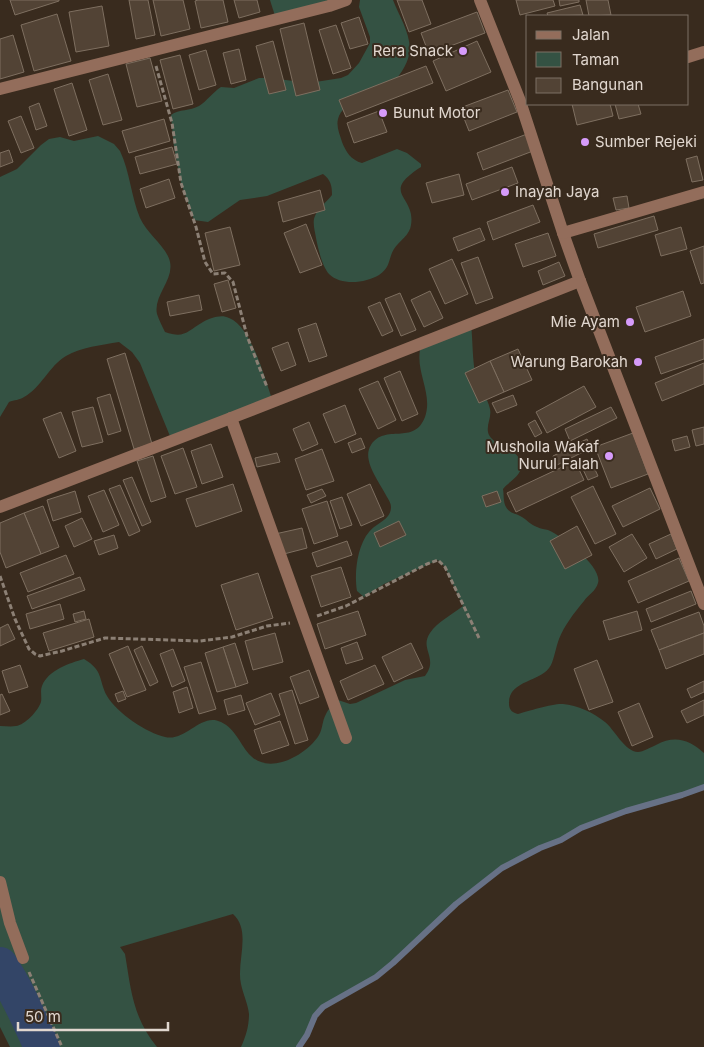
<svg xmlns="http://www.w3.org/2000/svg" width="704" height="1047" font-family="Inter,sans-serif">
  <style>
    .green { fill: #345243 }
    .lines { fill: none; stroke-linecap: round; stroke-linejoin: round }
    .stream { stroke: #677186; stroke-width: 6 }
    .river { stroke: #334567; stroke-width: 36 }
    .building { fill: #524335; stroke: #7e6f60 }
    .path { stroke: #8c8075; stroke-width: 3; stroke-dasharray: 5 2.5; stroke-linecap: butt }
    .minor { stroke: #936d5b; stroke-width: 12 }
    .poi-dot { fill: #d69bfa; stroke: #392b1e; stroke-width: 2 }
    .labels { text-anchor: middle; stroke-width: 4; stroke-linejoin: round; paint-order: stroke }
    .poi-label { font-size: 15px; fill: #e1d7cf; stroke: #392b1e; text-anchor: end }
  </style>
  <rect width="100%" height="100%" fill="#392b1e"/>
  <g class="green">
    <polygon points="270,0 334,0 276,19"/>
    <path d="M360,0H393C399,16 413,37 409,55C407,65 399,77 391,84C377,96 343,99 338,119C336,127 340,135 342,142C346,152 351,160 362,163L397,149L407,153L421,164V167C379,194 416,195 411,225C410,235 399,241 394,249C388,259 391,267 379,275C366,283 341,286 329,274C322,266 318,248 316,238C315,231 312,222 315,216C318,208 327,202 332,195C332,186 331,180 323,174L267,196L240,200L208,222L194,220L181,183L174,147L171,115C179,109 190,111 199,106C207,101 213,92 221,87L234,88L259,78H270L309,83L341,78L348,75L359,63L370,43V37L359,7Z"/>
    <path d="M98,136L114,144L120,151C130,172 131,196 140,218C147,234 167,247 170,262C174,280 153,296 157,314C159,320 162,326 165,332C185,339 187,331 203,322C211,318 221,314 229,318C252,327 265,380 273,402L172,441L140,363L132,352L119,342C102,345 81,347 66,356C49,366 41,388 24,397C20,400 14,400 9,402L0,417V177L17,169L41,145L49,139L60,137L74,141Z"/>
    <path d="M471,324C473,342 472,360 476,378C479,389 488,398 490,409C492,418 485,426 489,435C497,449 520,448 521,465C522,476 509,481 503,489C504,494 503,502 506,507C510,514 516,513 522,517C527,520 531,525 537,527C541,529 545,529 548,530C562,536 603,567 598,583C596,591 588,595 584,601C574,613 564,626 559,639C556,647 554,659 551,665C542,683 508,679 509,704C509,710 513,713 518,714C528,711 554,703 563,704C577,705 594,713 605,722C614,729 625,752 638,752C643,752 651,747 656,745C674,735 689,739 704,753V787L682,795L626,811L581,828L561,840L539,848L502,868L456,904L393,963L376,977L323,1007L315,1016L307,1035L299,1047H241C246,1036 249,1026 249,1014C248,1004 243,994 241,984C236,962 252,931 233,914L120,947L125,954C131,990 133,1018 157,1047H10L0,1027V726C5,726 11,727 16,726C25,725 38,711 41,702C42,697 40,691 42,686C48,670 70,663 84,659C104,671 98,679 107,696C117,713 147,733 165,737C186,742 201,712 221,722C236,729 240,745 251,756C270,775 307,755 319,735C323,728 322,721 326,714C328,709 334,704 338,700L350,704L356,703L405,680L425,676C439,658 419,649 430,633C437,622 453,614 463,606L445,567L438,560L384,584L364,597L357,591C354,574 357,546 369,532C376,523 391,520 391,507C391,504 389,500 387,497C380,483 361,460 371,445C385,423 414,446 425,417C433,394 416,373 420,350Z"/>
  </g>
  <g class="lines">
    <polyline class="stream" points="299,1047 307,1035 315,1016 323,1007 376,977 393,963 456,904 502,868 540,848 561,840 581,828 626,811 682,795 704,787"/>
    <path class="river" d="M0,965C17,990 29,1019 42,1047"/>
  </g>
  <g class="building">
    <polygon points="10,0 59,0 59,1 15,15"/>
    <polygon points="129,0 148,0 155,35 136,39"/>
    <polygon points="153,0 183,0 190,29 161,36"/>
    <polygon points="198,0 223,0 228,22 201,28 195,1"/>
    <polygon points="234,0 257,0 260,12 239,18"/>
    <polygon points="397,0 422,0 431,24 409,32"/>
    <polygon points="516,0 553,0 555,6 520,15"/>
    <polygon points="559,0 579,0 579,2 560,6"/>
    <polygon points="586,0 608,0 611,15 589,16"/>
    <polygon points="580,5 583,15 548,16 547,13"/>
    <polygon points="102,6 109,46 76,52 69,12"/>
    <polygon points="477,12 485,33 429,54 421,33"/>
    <polygon points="57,14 71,61 34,71 21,25"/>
    <polygon points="359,17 368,44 350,49 341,23"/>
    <polygon points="304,23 320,90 296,96 280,29"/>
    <polygon points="336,25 351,68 333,74 319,30"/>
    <polygon points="13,35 24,72 0,79 0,39"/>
    <polygon points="273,41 286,90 269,94 256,46"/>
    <polygon points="477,41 491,72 446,91 433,61"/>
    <polygon points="239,49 246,80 231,84 223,53"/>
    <polygon points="206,50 216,85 199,90 189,55"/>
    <polygon points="180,55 193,104 173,109 160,60"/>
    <polygon points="150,58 162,101 137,107 126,64"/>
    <polygon points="426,66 433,83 346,117 339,100"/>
    <polygon points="108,74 122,120 103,125 89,80"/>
    <polygon points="72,83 87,130 69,136 54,89"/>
    <polygon points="508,90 517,112 469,131 460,108"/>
    <polygon points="39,103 47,126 36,130 29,107"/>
    <polygon points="572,104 610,104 613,116 577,125"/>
    <polygon points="615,104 638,104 641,114 619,119"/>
    <polygon points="379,111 387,132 354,143 347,123"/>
    <polygon points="21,116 34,148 21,153 8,121"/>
    <polygon points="164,119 170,141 129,153 122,131"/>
    <polygon points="527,134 533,151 483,170 477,153"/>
    <polygon points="172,147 177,164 140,174 135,157"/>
    <polygon points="9,150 13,162 0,167 0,153"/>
    <polygon points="697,156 703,180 692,182 686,159"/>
    <polygon points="512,167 518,183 472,200 466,184"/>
    <polygon points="459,174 464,195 432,203 426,183"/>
    <polygon points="169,179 175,198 146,208 140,189"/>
    <polygon points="320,190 325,210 283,222 278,202"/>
    <polygon points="627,196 629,208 616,210 613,198"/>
    <polygon points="533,205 540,222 493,240 487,222"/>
    <polygon points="654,216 658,230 598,248 594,234"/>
    <polygon points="306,224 322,265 300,273 284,233"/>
    <polygon points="230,227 240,265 214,271 205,233"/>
    <polygon points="681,227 687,249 661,256 655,235"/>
    <polygon points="480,228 485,240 458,251 453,238"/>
    <polygon points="548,233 556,256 523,267 515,244"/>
    <polygon points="704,246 704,283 701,284 690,251"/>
    <polygon points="478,257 493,298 476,304 461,263"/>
    <polygon points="452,259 468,294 445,304 429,269"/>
    <polygon points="559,262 565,276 543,285 538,271"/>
    <polygon points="228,280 236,308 222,312 214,284"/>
    <polygon points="430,291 443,318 424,327 411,300"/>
    <polygon points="683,291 691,316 645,332 636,307"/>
    <polygon points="400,293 416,330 401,336 385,299"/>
    <polygon points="199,295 202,310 170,316 167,302"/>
    <polygon points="380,302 393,331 382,336 368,307"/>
    <polygon points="316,323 327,356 309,362 298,329"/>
    <polygon points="704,339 704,359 661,374 655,357"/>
    <polygon points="288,342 296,365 281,371 272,348"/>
    <polygon points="518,349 532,380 504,392 490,361"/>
    <polygon points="125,353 152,444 134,449 107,359"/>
    <polygon points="490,361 504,392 479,403 465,373"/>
    <polygon points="704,363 704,384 662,401 655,383"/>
    <polygon points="400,371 418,414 402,421 384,378"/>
    <polygon points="378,381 396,420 378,429 359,389"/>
    <polygon points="584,386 596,407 547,433 536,412"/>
    <polygon points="110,394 121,431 108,435 97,398"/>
    <polygon points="513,395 517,405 497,413 492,403"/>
    <polygon points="345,405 356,434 335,443 323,414"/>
    <polygon points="93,407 103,442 82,447 72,412"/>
    <polygon points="611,407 617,418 570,441 565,429"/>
    <polygon points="61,412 76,451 59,458 43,419"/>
    <polygon points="535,420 542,433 535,437 528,424"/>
    <polygon points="309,422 318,444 302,451 293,429"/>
    <polygon points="704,427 704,444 696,446 692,430"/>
    <polygon points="633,433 648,474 611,488 595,447"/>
    <polygon points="687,436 690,447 675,451 672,440"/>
    <polygon points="361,438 365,448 352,453 348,443"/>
    <polygon points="587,439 591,448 557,465 553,456"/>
    <polygon points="211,444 223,477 202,484 191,451"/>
    <polygon points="183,448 197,487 175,494 161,456"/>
    <polygon points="322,449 334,481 306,490 295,459"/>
    <polygon points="277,453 280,462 257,467 255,458"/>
    <polygon points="153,456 166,497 151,502 137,461"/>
    <polygon points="575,461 584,480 516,512 507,493"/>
    <polygon points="591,461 598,476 588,480 581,465"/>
    <polygon points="132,477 151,522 142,526 123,480"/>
    <polygon points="233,484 242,511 196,527 186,499"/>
    <polygon points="370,484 384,516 361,526 347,494"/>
    <polygon points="120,485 140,531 129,536 109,489"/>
    <polygon points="593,486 616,534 595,544 571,497"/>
    <polygon points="650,488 660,509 623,527 612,506"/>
    <polygon points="322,489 326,496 311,503 307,495"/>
    <polygon points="104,490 119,525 103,532 88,496"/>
    <polygon points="75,491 81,512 53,521 47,500"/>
    <polygon points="497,491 501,502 486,507 482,496"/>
    <polygon points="342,497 352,525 340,529 330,501"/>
    <polygon points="327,501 338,536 314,544 302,509"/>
    <polygon points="43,506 59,547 41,554 24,513"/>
    <polygon points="24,513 41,554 6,568 0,552 0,523"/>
    <polygon points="82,518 92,539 74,547 65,526"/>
    <polygon points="399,521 406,535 380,547 374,533"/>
    <polygon points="577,526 592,555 565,569 550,541"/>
    <polygon points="302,528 307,548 280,555 275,534"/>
    <polygon points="632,534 647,558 624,572 609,547"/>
    <polygon points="671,534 677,549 656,559 649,544"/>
    <polygon points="114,535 118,548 99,555 94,541"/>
    <polygon points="347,541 352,555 317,567 312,553"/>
    <polygon points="66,555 74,574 28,592 20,573"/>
    <polygon points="679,558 689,581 638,603 628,581"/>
    <polygon points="341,567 351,597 321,607 311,576"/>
    <polygon points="258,573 273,618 236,630 221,585"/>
    <polygon points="80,577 85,590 32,609 27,596"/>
    <polygon points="691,591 696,604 651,622 646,609"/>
    <polygon points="60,604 64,619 30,629 26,614"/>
    <polygon points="84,611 86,619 75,622 73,614"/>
    <polygon points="358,611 366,635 325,649 317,624"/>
    <polygon points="637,611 642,630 609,640 603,621"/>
    <polygon points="699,612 704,626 704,633 659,650 651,630"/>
    <polygon points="89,619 94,637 49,651 43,633"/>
    <polygon points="8,624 15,639 0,646 0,628"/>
    <polygon points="275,633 283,662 253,670 245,641"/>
    <polygon points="704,633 704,654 666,669 659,650"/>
    <polygon points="357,642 363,659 346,664 341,648"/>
    <polygon points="235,643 248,683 236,687 223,647"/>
    <polygon points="411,643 423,668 394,682 382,657"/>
    <polygon points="128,646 146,690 127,697 109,654"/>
    <polygon points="142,646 158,682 150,686 134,650"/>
    <polygon points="223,647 236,687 217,692 205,653"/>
    <polygon points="173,649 185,681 172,687 160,654"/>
    <polygon points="597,660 613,702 589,710 574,669"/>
    <polygon points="201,662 216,709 199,714 184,667"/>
    <polygon points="20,665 28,687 9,693 2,671"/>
    <polygon points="375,665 384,684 348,700 340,681"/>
    <polygon points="309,670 319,697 300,704 290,677"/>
    <polygon points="704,681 704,692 691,698 687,689"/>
    <polygon points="187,687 193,708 179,713 173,692"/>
    <polygon points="292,690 308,740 295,744 279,694"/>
    <polygon points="123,691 126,699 118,702 115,694"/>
    <polygon points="271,693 280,715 255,725 246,703"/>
    <polygon points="2,694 10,711 0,715 0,695"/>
    <polygon points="241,695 245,710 228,715 224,700"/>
    <polygon points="704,700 704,715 687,723 681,711"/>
    <polygon points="639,703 653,737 632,746 618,712"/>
    <polygon points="280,721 289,745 262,754 254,730"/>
  </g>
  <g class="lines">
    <g class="path">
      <polyline points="156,66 172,123 181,183 196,227 205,262 213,274 225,273 233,282 247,336 267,387"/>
      <polyline points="0,576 15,619 29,649 35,654 40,656 62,651 105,638 200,641 232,637 267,626 290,623"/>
      <polyline points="317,616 346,606 427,564 438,560 445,567 479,638"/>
      <polyline points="29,972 62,1047"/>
    </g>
    <g class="minor">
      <polyline points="480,0 520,101 563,233 580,281 704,604"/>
      <polyline points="688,57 704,52"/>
      <polyline points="0,89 329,6 346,0"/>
      <polyline points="563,233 704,192"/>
      <polyline points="231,418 346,738"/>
      <polyline points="0,507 231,418 580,281"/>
      <polyline points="0,882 10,923 23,958"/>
    </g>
  </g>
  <g class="poi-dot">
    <circle cx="463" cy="51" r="5"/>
    <circle cx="383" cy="113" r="5"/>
    <circle cx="585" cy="142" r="5"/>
    <circle cx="505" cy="192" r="5"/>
    <circle cx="630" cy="322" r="5"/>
    <circle cx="638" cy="362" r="5"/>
    <circle cx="609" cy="456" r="5"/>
  </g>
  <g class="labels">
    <g class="poi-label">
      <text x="453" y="56">Rera Snack</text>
      <text x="393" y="118" text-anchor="start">Bunut Motor</text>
      <text x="595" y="147" text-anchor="start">Sumber Rejeki</text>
      <text x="515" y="197" text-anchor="start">Inayah Jaya</text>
      <text x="620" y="327">Mie Ayam</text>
      <text x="628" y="367">Warung Barokah</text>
      <text x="599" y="452">Musholla Wakaf<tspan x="599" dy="17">Nurul Falah</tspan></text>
    </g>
  </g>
  <rect x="526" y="15" width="162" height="90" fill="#392b1e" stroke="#7c7065"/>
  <rect x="536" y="31" width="25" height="8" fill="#936d5b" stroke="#7c7065"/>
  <text x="572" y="40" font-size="15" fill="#e1d7cf">Jalan</text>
  <rect x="536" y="52" width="25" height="15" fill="#345243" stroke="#7c7065"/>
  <text x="572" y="65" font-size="15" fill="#e1d7cf">Taman</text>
  <rect x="536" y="78" width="25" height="15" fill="#524335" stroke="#7c7065"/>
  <text x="572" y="90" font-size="15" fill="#e1d7cf">Bangunan</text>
  <path d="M18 1022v8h150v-8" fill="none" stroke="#e1d7cf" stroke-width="2.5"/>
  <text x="25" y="1022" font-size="15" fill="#e1d7cf" stroke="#392b1e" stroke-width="4" paint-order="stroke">50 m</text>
</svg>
